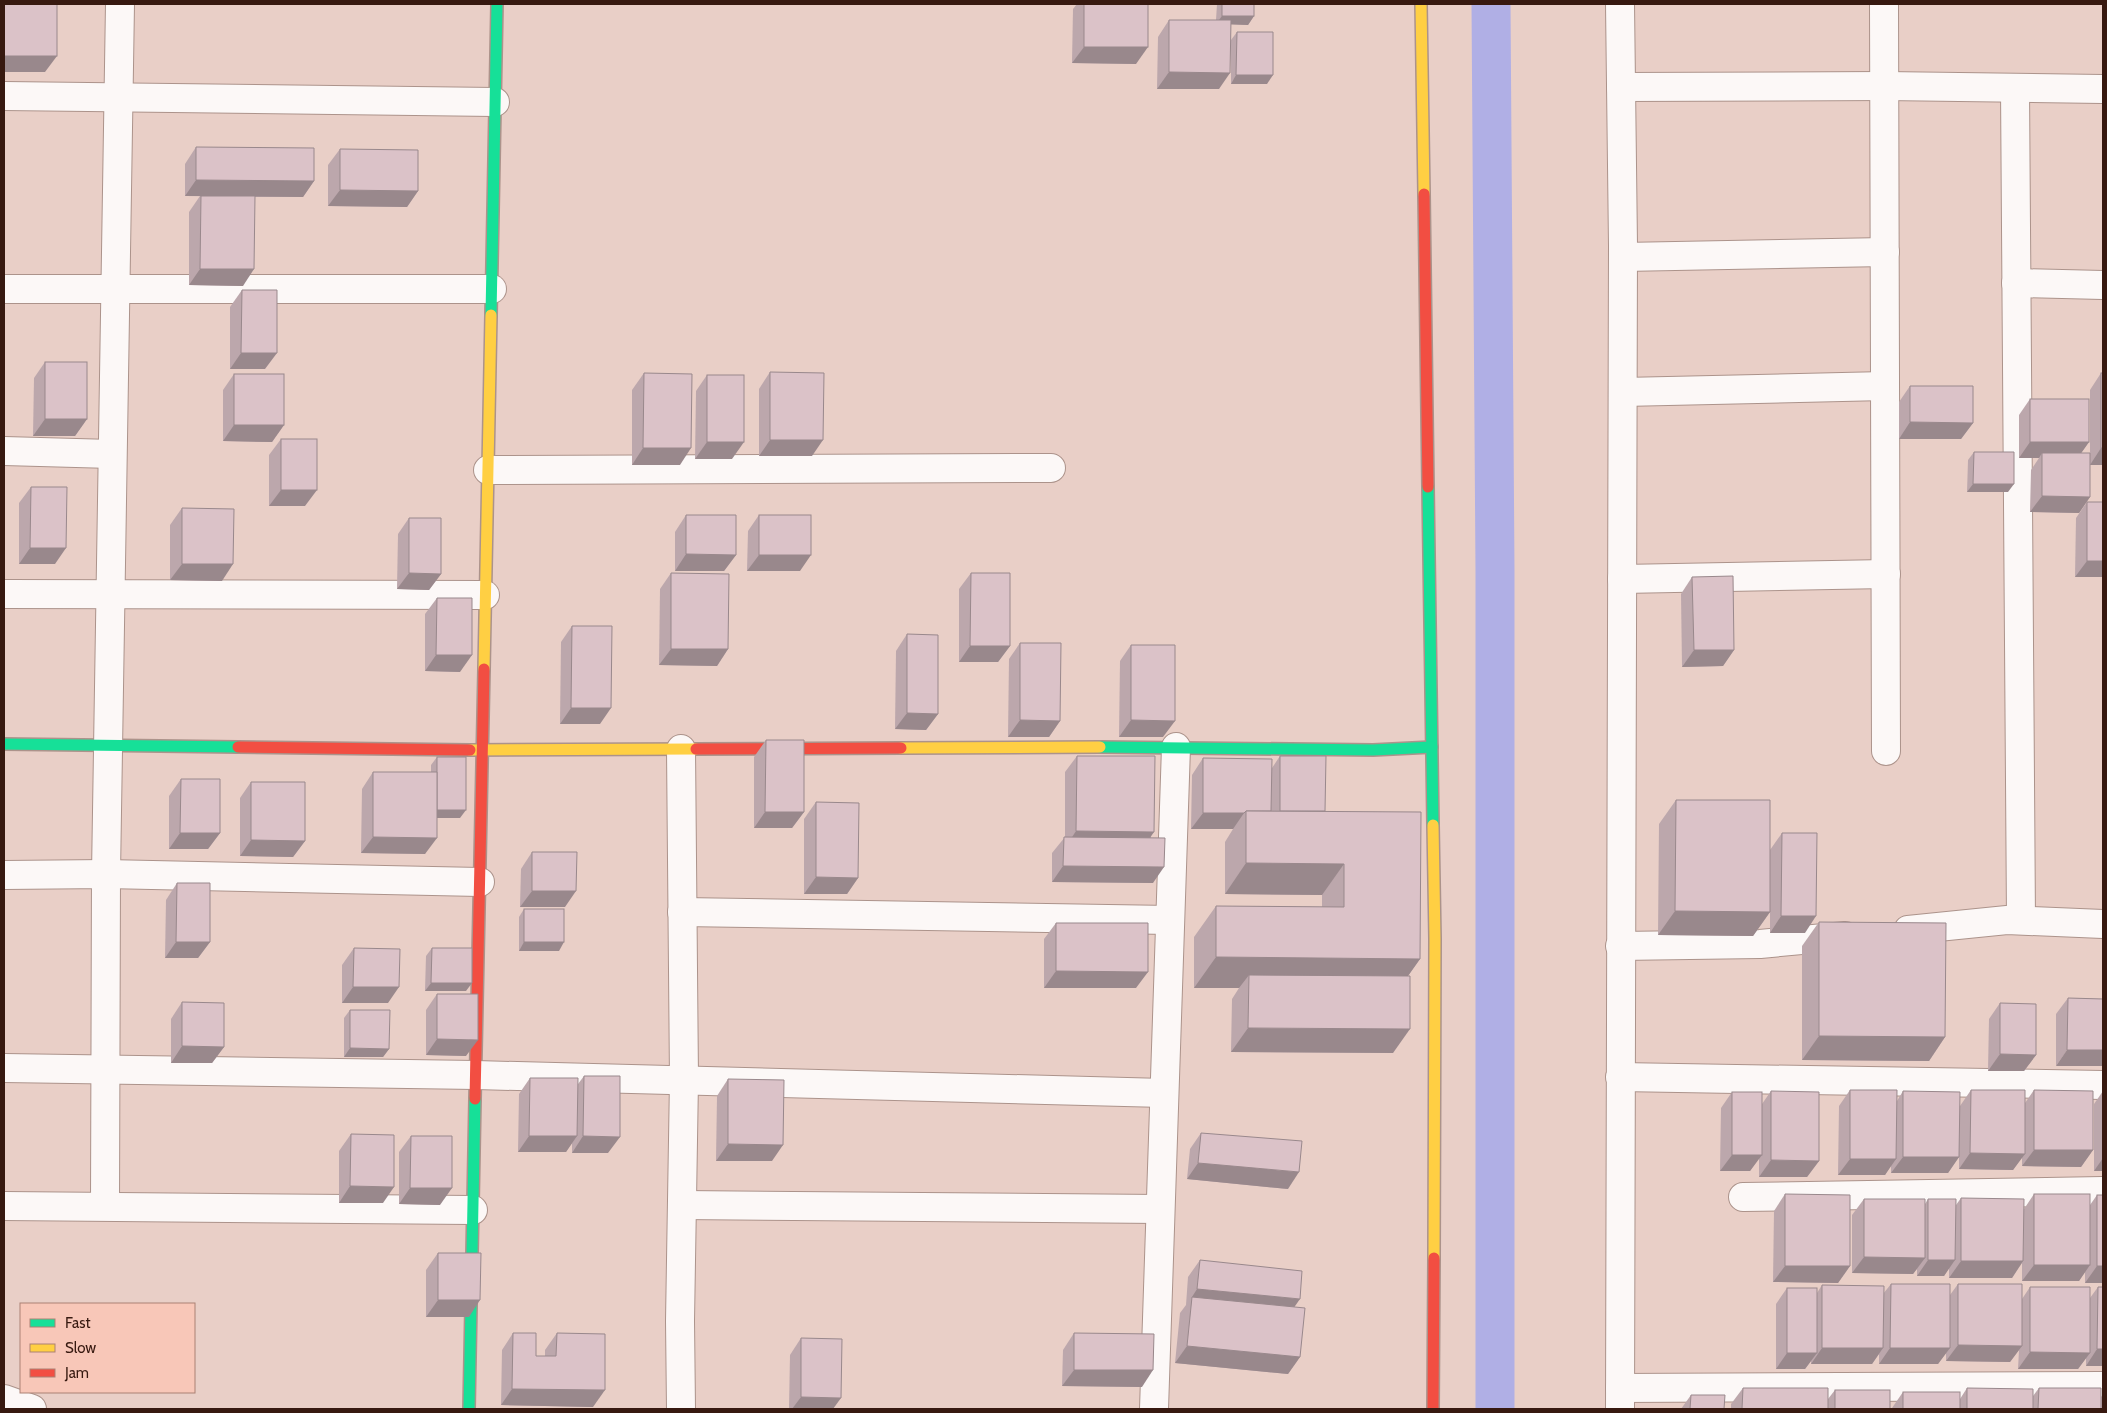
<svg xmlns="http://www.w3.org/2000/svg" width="2107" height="1413" font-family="Cabin,sans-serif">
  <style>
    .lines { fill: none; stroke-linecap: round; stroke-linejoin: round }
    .canal { stroke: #b0afe5; stroke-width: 39 }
    .street-casing { stroke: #ac938b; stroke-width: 30 }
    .fast-casing { stroke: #ac938b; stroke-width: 14 }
    .slow-casing { stroke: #ac938b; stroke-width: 14 }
    .jam-casing { stroke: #ac938b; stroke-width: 14 }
    .street { stroke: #fcf8f7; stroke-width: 28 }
    .fast { stroke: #16e098; stroke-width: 11 }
    .slow { stroke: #ffcf43; stroke-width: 11 }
    .jam { stroke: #f24e42; stroke-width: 11 }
    .wall { fill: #bca7ac }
    .shaded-wall { fill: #99888c }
    .building { fill: #dbc2c8; stroke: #99888c }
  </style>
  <rect width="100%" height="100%" fill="#e9cfc7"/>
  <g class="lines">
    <polyline class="canal" points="1491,4 1495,571 1495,1409"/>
    <g class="street-casing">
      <g id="street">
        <polyline points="1620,4 1623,246 1620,1409"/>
        <polyline points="1884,4 1886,751"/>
        <polyline points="1621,87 1885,86 2103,89"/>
        <polyline points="2015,88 2021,920"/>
        <polyline points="4,96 495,102"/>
        <polyline points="1623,257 1885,252"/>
        <polyline points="2016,283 2103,285"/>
        <polyline points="4,289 492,289"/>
        <polyline points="1623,392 1885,386"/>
        <polyline points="4,451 112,454"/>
        <polyline points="488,470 1051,468"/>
        <polyline points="1622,579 1886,574"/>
        <polyline points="4,594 485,595"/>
        <polyline points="681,749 684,1080 680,1321 681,1409"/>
        <polyline points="4,875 106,874 480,882"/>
        <polyline points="682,912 1170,920"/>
        <polyline points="1908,930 2007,920 2103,924"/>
        <polyline points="1620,946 1760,944 1845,936"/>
        <polyline points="4,1068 476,1075 1164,1093"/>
        <polyline points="1620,1077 2103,1085"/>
        <polyline points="1743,1197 2103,1191"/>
        <polyline points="682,1205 1160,1209"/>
        <polyline points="4,1206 473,1210"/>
        <polyline points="105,1206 106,874 120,4"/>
        <polyline points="1620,1388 2103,1386"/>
        <polyline points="4,1399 32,1409"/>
        <polyline points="1154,1409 1176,747"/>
      </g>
    </g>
    <g class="fast-casing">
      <g id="fast">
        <polyline points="491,315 497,4"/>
        <polyline points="1428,487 1433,825"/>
        <polyline points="4,744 238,747"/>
        <polyline points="1100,747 1373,750 1432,747"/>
        <polyline points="469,1409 475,1099"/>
      </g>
    </g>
    <g class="slow-casing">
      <g id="slow">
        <polyline points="1421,4 1424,194"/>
        <polyline points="484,669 491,315"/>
        <polyline points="901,748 1100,747"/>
        <polyline points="470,750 696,749"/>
        <polyline points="1433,825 1435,939 1434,1258"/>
      </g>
    </g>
    <g class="jam-casing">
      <g id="jam">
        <polyline points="1424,194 1428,487"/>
        <polyline points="238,747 470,750"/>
        <polyline points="696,749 901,748"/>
        <polyline points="475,1099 484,669"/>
        <polyline points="1433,1409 1434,1258"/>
      </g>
    </g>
    <use href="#street" class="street"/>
    <use href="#fast" class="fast"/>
    <use href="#slow" class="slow"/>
    <use href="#jam" class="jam"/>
  </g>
  <g class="wall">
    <polygon points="1077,4 1148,4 1136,64 1072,63 1073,9"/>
    <polygon points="1217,4 1254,4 1254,16 1248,25 1231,24 1219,89 1157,89 1158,37 1169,20 1216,20"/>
    <polygon points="1237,32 1267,84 1231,84 1231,40"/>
    <polygon points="196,147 314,181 303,197 255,197 243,286 189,285 189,212 200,196 185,196 185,164"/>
    <polygon points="340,149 418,191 407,207 328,206 328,165"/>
    <polygon points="242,290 265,369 230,369 230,307"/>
    <polygon points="45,362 87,419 75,436 33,436 34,378"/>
    <polygon points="770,372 812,456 759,456 759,389"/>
    <polygon points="644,373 680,465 632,465 632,390"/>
    <polygon points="2101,373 2103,465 2090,465 2090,497 2079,513 2030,512 2031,470 2039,458 2019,458 2019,415 2030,399 2089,442 2081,453 2090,453 2090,390"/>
    <polygon points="234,374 284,425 272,442 223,441 223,390"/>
    <polygon points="707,375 732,459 695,459 696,391"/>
    <polygon points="1910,386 1973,423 1961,439 1899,439 1899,402"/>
    <polygon points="281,439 305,506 269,506 269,455"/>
    <polygon points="1974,452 2008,492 1967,492 1968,460"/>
    <polygon points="31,487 55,564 19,564 19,503"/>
    <polygon points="2087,502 2103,577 2075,577 2076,518"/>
    <polygon points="182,508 222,581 170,580 170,525"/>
    <polygon points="686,515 736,555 724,571 675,571 675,532"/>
    <polygon points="759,515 800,571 747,571 748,531"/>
    <polygon points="409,518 441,574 429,590 397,589 398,534"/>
    <polygon points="671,573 728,649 717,666 659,665 660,589"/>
    <polygon points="971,573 1010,646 998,662 959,662 959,589"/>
    <polygon points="1692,577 1734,650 1723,666 1682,667 1681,594"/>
    <polygon points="437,598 460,672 425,671 425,614"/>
    <polygon points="572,626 600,724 560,724 561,642"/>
    <polygon points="907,634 938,714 926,730 895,729 896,651"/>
    <polygon points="1020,643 1060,721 1049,737 1008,737 1009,659"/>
    <polygon points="1131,645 1163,737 1119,737 1120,661"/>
    <polygon points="766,740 804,812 792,828 754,828 754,757"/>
    <polygon points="1077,756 1151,837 1153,883 1052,882 1052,853 1065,837 1065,772"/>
    <polygon points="1280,756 1325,811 1420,959 1408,976 1393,1053 1231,1052 1232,999 1239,988 1194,988 1194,937 1216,906 1322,907 1322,895 1225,894 1225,842 1233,829 1191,829 1192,775 1203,758 1272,768"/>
    <polygon points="437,757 460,818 437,818 425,854 361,853 362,789 373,772 431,772 431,765"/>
    <polygon points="181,779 220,833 208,849 169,849 169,796"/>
    <polygon points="251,782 305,841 293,857 240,856 240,798"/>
    <polygon points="1676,800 1770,850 1782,833 1805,933 1770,933 1770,912 1753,936 1658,935 1659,824"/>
    <polygon points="816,802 858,878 847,894 804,894 804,819"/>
    <polygon points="532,852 565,907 520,907 521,869"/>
    <polygon points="177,883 210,942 198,958 165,958 166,900"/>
    <polygon points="524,909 559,951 519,951 519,917"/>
    <polygon points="1819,922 1945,1037 1929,1061 1802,1060 1802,946"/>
    <polygon points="1056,923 1136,988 1044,988 1044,939"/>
    <polygon points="354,948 388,1003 342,1003 342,965"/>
    <polygon points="432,948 466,991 425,991 426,956"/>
    <polygon points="437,994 466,1056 426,1055 426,1010"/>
    <polygon points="2068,998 2103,999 2056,1066 2056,1014"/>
    <polygon points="182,1002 224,1047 212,1063 171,1063 171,1019"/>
    <polygon points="2000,1003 2036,1055 2024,1071 1988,1071 1989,1019"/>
    <polygon points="350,1010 389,1049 383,1057 344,1057 344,1018"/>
    <polygon points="584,1076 608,1153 572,1153 572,1143 566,1152 518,1152 519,1094 530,1078 578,1084"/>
    <polygon points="728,1079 772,1161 716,1161 717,1096"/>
    <polygon points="1850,1090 1897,1101 1903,1091 1960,1106 1971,1090 2025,1103 2034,1090 2093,1150 2081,1167 2022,1166 2022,1157 2013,1170 1959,1169 1959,1157 1948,1173 1891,1173 1891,1165 1885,1175 1838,1175 1839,1106"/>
    <polygon points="1771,1091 1819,1161 1807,1177 1759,1177 1759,1158 1750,1171 1720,1171 1721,1108 1732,1092 1762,1104"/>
    <polygon points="2103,1091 2103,1171 2094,1171 2094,1104"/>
    <polygon points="1201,1133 1288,1189 1187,1179 1190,1149"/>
    <polygon points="351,1134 383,1203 339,1203 339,1151"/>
    <polygon points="411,1136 440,1205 399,1204 399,1152"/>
    <polygon points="1785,1194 1850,1266 1838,1283 1773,1282 1774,1211"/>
    <polygon points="2034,1194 2090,1205 2097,1195 2103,1283 2085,1283 2085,1272 2079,1281 2022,1281 2022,1263 2012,1278 1949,1278 1949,1268 1944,1276 1917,1276 1917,1269 1913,1274 1852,1273 1852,1215 1864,1199 1925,1204 1928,1199 1956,1205 1961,1198 2024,1209"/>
    <polygon points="438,1253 469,1317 426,1317 426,1270"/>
    <polygon points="1200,1260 1294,1307 1300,1357 1288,1374 1175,1363 1180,1313 1186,1305 1188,1277"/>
    <polygon points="1891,1284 1950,1295 1958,1284 2022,1299 2030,1287 2090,1298 2098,1287 2103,1366 2086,1366 2086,1358 2078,1369 2018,1369 2019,1350 2010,1362 1946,1361 1946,1353 1938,1364 1879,1364 1879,1354 1872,1364 1811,1364 1811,1361 1805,1369 1776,1369 1776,1304 1787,1288 1817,1293 1822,1285 1883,1294"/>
    <polygon points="513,1333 536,1356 545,1356 545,1350 557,1333 593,1407 501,1405 502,1350"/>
    <polygon points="1074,1333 1142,1387 1062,1386 1063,1350"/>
    <polygon points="801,1338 833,1409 789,1409 790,1355"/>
    <polygon points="1743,1388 1828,1399 1835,1390 1890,1409 1731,1409 1731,1404"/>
    <polygon points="1967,1388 2033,1396 2039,1388 2101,1397 2103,1394 2103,1409 1892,1409 1892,1408 1903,1392 1960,1399"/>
    <polygon points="1691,1395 1724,1409 1681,1409"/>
  </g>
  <g class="shaded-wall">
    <polygon points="1222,16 1254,16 1248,25 1216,24"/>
    <polygon points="1084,47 1148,47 1136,64 1072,63"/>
    <polygon points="4,56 57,56 45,72 4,72"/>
    <polygon points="1169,72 1230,73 1219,89 1157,89"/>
    <polygon points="1236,75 1273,75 1267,84 1231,84"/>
    <polygon points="196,180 314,181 303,197 185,196"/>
    <polygon points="340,190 418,191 407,207 328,206"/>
    <polygon points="200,269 254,269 243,286 189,285"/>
    <polygon points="241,353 277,353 265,369 230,369"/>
    <polygon points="45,419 87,419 75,436 33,436"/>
    <polygon points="1910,422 1973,423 1961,439 1899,439"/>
    <polygon points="234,425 284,425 272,442 223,441"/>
    <polygon points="770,440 823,440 812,456 759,456"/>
    <polygon points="707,442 744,442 732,459 695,459"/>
    <polygon points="2030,442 2089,442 2077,459 2042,453 2039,458 2019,458"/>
    <polygon points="643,448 691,448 680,465 632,465"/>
    <polygon points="2101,448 2103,448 2103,465 2090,465"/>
    <polygon points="1973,484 2014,484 2008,492 1967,492"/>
    <polygon points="281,490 317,490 305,506 269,506"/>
    <polygon points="2042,496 2090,497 2079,513 2030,512"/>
    <polygon points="30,548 66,548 55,564 19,564"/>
    <polygon points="686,554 736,555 724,571 675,571"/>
    <polygon points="759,555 811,555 800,571 747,571"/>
    <polygon points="2087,561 2103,561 2103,577 2075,577"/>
    <polygon points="182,564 233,564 222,581 170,580"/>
    <polygon points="409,573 441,574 429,590 397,589"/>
    <polygon points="970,646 1010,646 998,662 959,662"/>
    <polygon points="671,649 728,649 717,666 659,665"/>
    <polygon points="1694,650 1734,650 1723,666 1682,667"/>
    <polygon points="436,655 472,655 460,672 425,671"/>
    <polygon points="571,708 611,708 600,724 560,724"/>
    <polygon points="907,713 938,714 926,730 895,729"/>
    <polygon points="1020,720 1060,721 1049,737 1008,737"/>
    <polygon points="1131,720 1175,721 1163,737 1119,737"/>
    <polygon points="436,810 466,810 460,818 430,818"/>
    <polygon points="765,812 804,812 792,828 754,828"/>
    <polygon points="1203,813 1244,813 1233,829 1191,829"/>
    <polygon points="1076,831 1154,832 1143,848 1065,848"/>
    <polygon points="180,833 220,833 208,849 169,849"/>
    <polygon points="373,837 437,838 425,854 361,853"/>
    <polygon points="251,840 305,841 293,857 240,856"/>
    <polygon points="1246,863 1344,864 1322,895 1225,894"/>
    <polygon points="1063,866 1164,867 1153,883 1052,882"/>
    <polygon points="816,877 858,878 847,894 804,894"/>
    <polygon points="532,891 576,891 565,907 520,907"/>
    <polygon points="1675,911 1770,912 1753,936 1658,935"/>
    <polygon points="1781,916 1816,916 1805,933 1770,933"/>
    <polygon points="176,942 210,942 198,958 165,958"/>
    <polygon points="524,942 564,942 559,951 519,951"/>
    <polygon points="1216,957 1420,959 1398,990 1249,975 1239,988 1194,988"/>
    <polygon points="1056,971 1148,972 1136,988 1044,988"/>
    <polygon points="431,983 472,983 466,991 425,991"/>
    <polygon points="353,987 399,987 388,1003 342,1003"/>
    <polygon points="1248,1028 1410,1029 1393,1053 1231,1052"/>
    <polygon points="1819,1036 1945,1037 1929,1061 1802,1060"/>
    <polygon points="437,1039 478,1040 466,1056 426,1055"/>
    <polygon points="182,1046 224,1047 212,1063 171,1063"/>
    <polygon points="350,1048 389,1049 383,1057 344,1057"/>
    <polygon points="2067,1050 2103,1050 2103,1066 2056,1066"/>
    <polygon points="2000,1054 2036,1055 2024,1071 1988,1071"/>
    <polygon points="529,1136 577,1136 566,1152 518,1152"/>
    <polygon points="583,1136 620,1137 608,1153 572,1153"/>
    <polygon points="728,1144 783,1145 772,1161 716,1161"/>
    <polygon points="2034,1150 2093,1150 2081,1167 2022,1166"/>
    <polygon points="1970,1153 2025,1154 2013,1170 1959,1169"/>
    <polygon points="1732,1155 1762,1155 1750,1171 1720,1171"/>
    <polygon points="1903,1157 1959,1157 1948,1173 1891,1173"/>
    <polygon points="2103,1158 2103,1171 2094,1171"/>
    <polygon points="1850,1159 1896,1159 1885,1175 1838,1175"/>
    <polygon points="1771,1160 1819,1161 1807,1177 1759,1177"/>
    <polygon points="1198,1163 1299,1172 1288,1189 1187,1179"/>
    <polygon points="350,1186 394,1187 383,1203 339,1203"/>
    <polygon points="410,1188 452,1188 440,1205 399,1204"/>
    <polygon points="1864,1257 1925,1258 1913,1274 1852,1273"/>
    <polygon points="1928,1260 1955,1260 1944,1276 1917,1276"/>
    <polygon points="1961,1261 2023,1261 2012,1278 1949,1278"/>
    <polygon points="2034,1265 2090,1265 2079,1281 2022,1281"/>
    <polygon points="1785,1266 1850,1266 1838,1283 1773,1282"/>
    <polygon points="2097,1266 2103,1266 2103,1283 2085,1283"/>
    <polygon points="1197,1289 1300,1299 1288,1316 1192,1297"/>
    <polygon points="438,1300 480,1300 469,1317 426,1317"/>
    <polygon points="1958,1345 2022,1346 2010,1362 1946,1361"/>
    <polygon points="1187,1346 1300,1357 1288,1374 1175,1363"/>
    <polygon points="1822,1348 1883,1348 1872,1364 1811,1364"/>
    <polygon points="1890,1348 1950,1348 1938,1364 1879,1364"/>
    <polygon points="2097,1349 2103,1349 2103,1366 2086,1366"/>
    <polygon points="2030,1352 2090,1353 2078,1369 2018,1369"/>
    <polygon points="1787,1353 1817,1353 1805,1369 1776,1369"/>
    <polygon points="1074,1370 1153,1370 1142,1387 1062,1386"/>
    <polygon points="512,1389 605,1390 593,1407 501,1405"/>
    <polygon points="801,1397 841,1398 833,1409 792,1409"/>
  </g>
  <g class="building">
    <rect x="4" y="4" width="53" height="52"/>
    <rect x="1084" y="4" width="64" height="43"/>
    <rect x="1222" y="4" width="32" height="12"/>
    <polygon points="1169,20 1231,20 1230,73 1169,72"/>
    <polygon points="1237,32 1273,32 1273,75 1236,75"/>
    <polygon points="196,147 314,148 314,181 196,180"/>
    <polygon points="340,149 418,150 418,191 340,190"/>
    <polygon points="201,196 255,196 254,269 200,269"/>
    <polygon points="242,290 277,290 277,353 241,353"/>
    <rect x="45" y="362" width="42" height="57"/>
    <polygon points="770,372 824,373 823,440 770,440"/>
    <polygon points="644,373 692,374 691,448 643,448"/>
    <rect x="2101" y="373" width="2" height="75"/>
    <rect x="234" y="374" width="50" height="51"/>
    <rect x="707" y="375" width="37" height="67"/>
    <polygon points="1910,386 1973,386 1973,423 1910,422"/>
    <rect x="2030" y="399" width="59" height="43"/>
    <rect x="281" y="439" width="36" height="51"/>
    <polygon points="1974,452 2014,452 2014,484 1973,484"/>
    <polygon points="2042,453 2090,453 2090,497 2042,496"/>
    <polygon points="31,487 67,487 66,548 30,548"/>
    <rect x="2087" y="502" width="16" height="59"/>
    <polygon points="182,508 234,509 233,564 182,564"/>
    <polygon points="686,515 736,515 736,555 686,554"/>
    <rect x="759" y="515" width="52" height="40"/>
    <polygon points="409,518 441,518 441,574 409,573"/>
    <polygon points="671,573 729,574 728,649 671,649"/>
    <polygon points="971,573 1010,573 1010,646 970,646"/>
    <polygon points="1733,576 1734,650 1694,650 1692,577"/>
    <polygon points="437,598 472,598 472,655 436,655"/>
    <polygon points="572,626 612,626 611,708 571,708"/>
    <polygon points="907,634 938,635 938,714 907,713"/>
    <polygon points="1020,643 1061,643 1060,721 1020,720"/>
    <polygon points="1131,645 1175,645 1175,721 1131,720"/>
    <polygon points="766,740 804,740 804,812 765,812"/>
    <polygon points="1077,756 1155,756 1154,832 1076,831"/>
    <polygon points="1280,756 1326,756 1325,811 1280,811"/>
    <rect x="437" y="757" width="29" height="53"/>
    <polygon points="1203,758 1272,759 1271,811 1246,811 1244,813 1203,813"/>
    <polygon points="373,772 437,772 437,838 373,837"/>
    <polygon points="181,779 220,779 220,833 180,833"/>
    <polygon points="251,782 305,782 305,841 251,840"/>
    <polygon points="1676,800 1770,800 1770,912 1675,911"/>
    <polygon points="816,802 859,803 858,878 816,877"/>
    <polygon points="1246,811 1421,812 1420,959 1216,957 1216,906 1344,907 1344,864 1246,863"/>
    <polygon points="1782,833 1817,833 1816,916 1781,916"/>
    <polygon points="1064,837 1165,838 1164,867 1063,866"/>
    <polygon points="532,852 577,852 576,891 532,891"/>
    <polygon points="177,883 210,883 210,942 176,942"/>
    <rect x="524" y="909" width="40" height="33"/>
    <polygon points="1819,922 1946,923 1945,1037 1819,1036"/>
    <polygon points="1056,923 1148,923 1148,972 1056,971"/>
    <polygon points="354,948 400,949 399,987 353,987"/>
    <polygon points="432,948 472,948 472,983 431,983"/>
    <polygon points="1249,975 1410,976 1410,1029 1248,1028"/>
    <polygon points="437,994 478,994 478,1040 437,1039"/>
    <polygon points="2068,998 2103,999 2103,1050 2067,1050"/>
    <polygon points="182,1002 224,1003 224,1047 182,1046"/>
    <polygon points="2000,1003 2036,1004 2036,1055 2000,1054"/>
    <polygon points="350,1010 390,1010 389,1049 350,1048"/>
    <polygon points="584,1076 620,1076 620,1137 583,1136"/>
    <polygon points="530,1078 578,1078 577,1136 529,1136"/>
    <polygon points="728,1079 784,1080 783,1145 728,1144"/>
    <polygon points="1850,1090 1897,1090 1896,1159 1850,1159"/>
    <polygon points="1971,1090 2025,1090 2025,1154 1970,1153"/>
    <polygon points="2034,1090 2093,1091 2093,1150 2034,1150"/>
    <polygon points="1771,1091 1819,1092 1819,1161 1771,1160"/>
    <polygon points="1903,1091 1960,1092 1959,1157 1903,1157"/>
    <rect x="1732" y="1092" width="30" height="63"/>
    <polygon points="1201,1133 1302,1141 1299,1172 1198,1163"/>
    <polygon points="351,1134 394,1135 394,1187 350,1186"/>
    <polygon points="411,1136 452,1136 452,1188 410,1188"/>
    <polygon points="1785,1194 1850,1195 1850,1266 1785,1266"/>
    <rect x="2034" y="1194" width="56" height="71"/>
    <rect x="2097" y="1195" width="6" height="71"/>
    <polygon points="1961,1198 2024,1199 2023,1261 1961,1261"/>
    <polygon points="1864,1199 1925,1199 1925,1258 1864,1257"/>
    <polygon points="1928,1199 1956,1199 1955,1260 1928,1260"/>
    <polygon points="438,1253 481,1253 480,1300 438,1300"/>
    <polygon points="1200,1260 1302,1271 1300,1299 1197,1289"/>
    <polygon points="1891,1284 1950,1284 1950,1348 1890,1348"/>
    <polygon points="1958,1284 2022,1284 2022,1346 1958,1345"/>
    <polygon points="1822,1285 1884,1286 1883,1348 1822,1348"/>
    <polygon points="2030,1287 2090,1287 2090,1353 2030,1352"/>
    <polygon points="2098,1287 2103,1287 2103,1349 2097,1349"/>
    <rect x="1787" y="1288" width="30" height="65"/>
    <polygon points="1192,1297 1305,1308 1300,1357 1187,1346"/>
    <polygon points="513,1333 536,1333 536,1356 556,1356 557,1333 605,1334 605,1390 512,1389"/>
    <polygon points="1074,1333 1154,1334 1153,1370 1074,1370"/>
    <polygon points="801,1338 842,1339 841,1398 801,1397"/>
    <polygon points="1743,1388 1828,1388 1828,1409 1742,1409"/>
    <polygon points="1967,1388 2033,1389 2033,1409 1967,1409"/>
    <polygon points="2039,1388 2101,1388 2101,1409 2038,1409"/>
    <rect x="1835" y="1390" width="55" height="19"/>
    <rect x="1903" y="1392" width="57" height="17"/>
    <polygon points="1691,1395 1725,1395 1724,1409 1690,1409"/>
  </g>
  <rect width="2107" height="1413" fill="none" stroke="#371910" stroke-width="10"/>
  <rect x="20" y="1303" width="175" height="90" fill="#f8c7b8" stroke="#ab8175"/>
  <rect x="30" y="1319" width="25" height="8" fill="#16e098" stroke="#ab8175"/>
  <text x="65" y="1328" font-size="15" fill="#371910">Fast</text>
  <rect x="30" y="1344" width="25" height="8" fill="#ffcf43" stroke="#ab8175"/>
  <text x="65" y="1353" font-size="15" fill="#371910">Slow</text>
  <rect x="30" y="1369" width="25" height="8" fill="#f24e42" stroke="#ab8175"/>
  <text x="65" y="1378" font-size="15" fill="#371910">Jam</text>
</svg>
